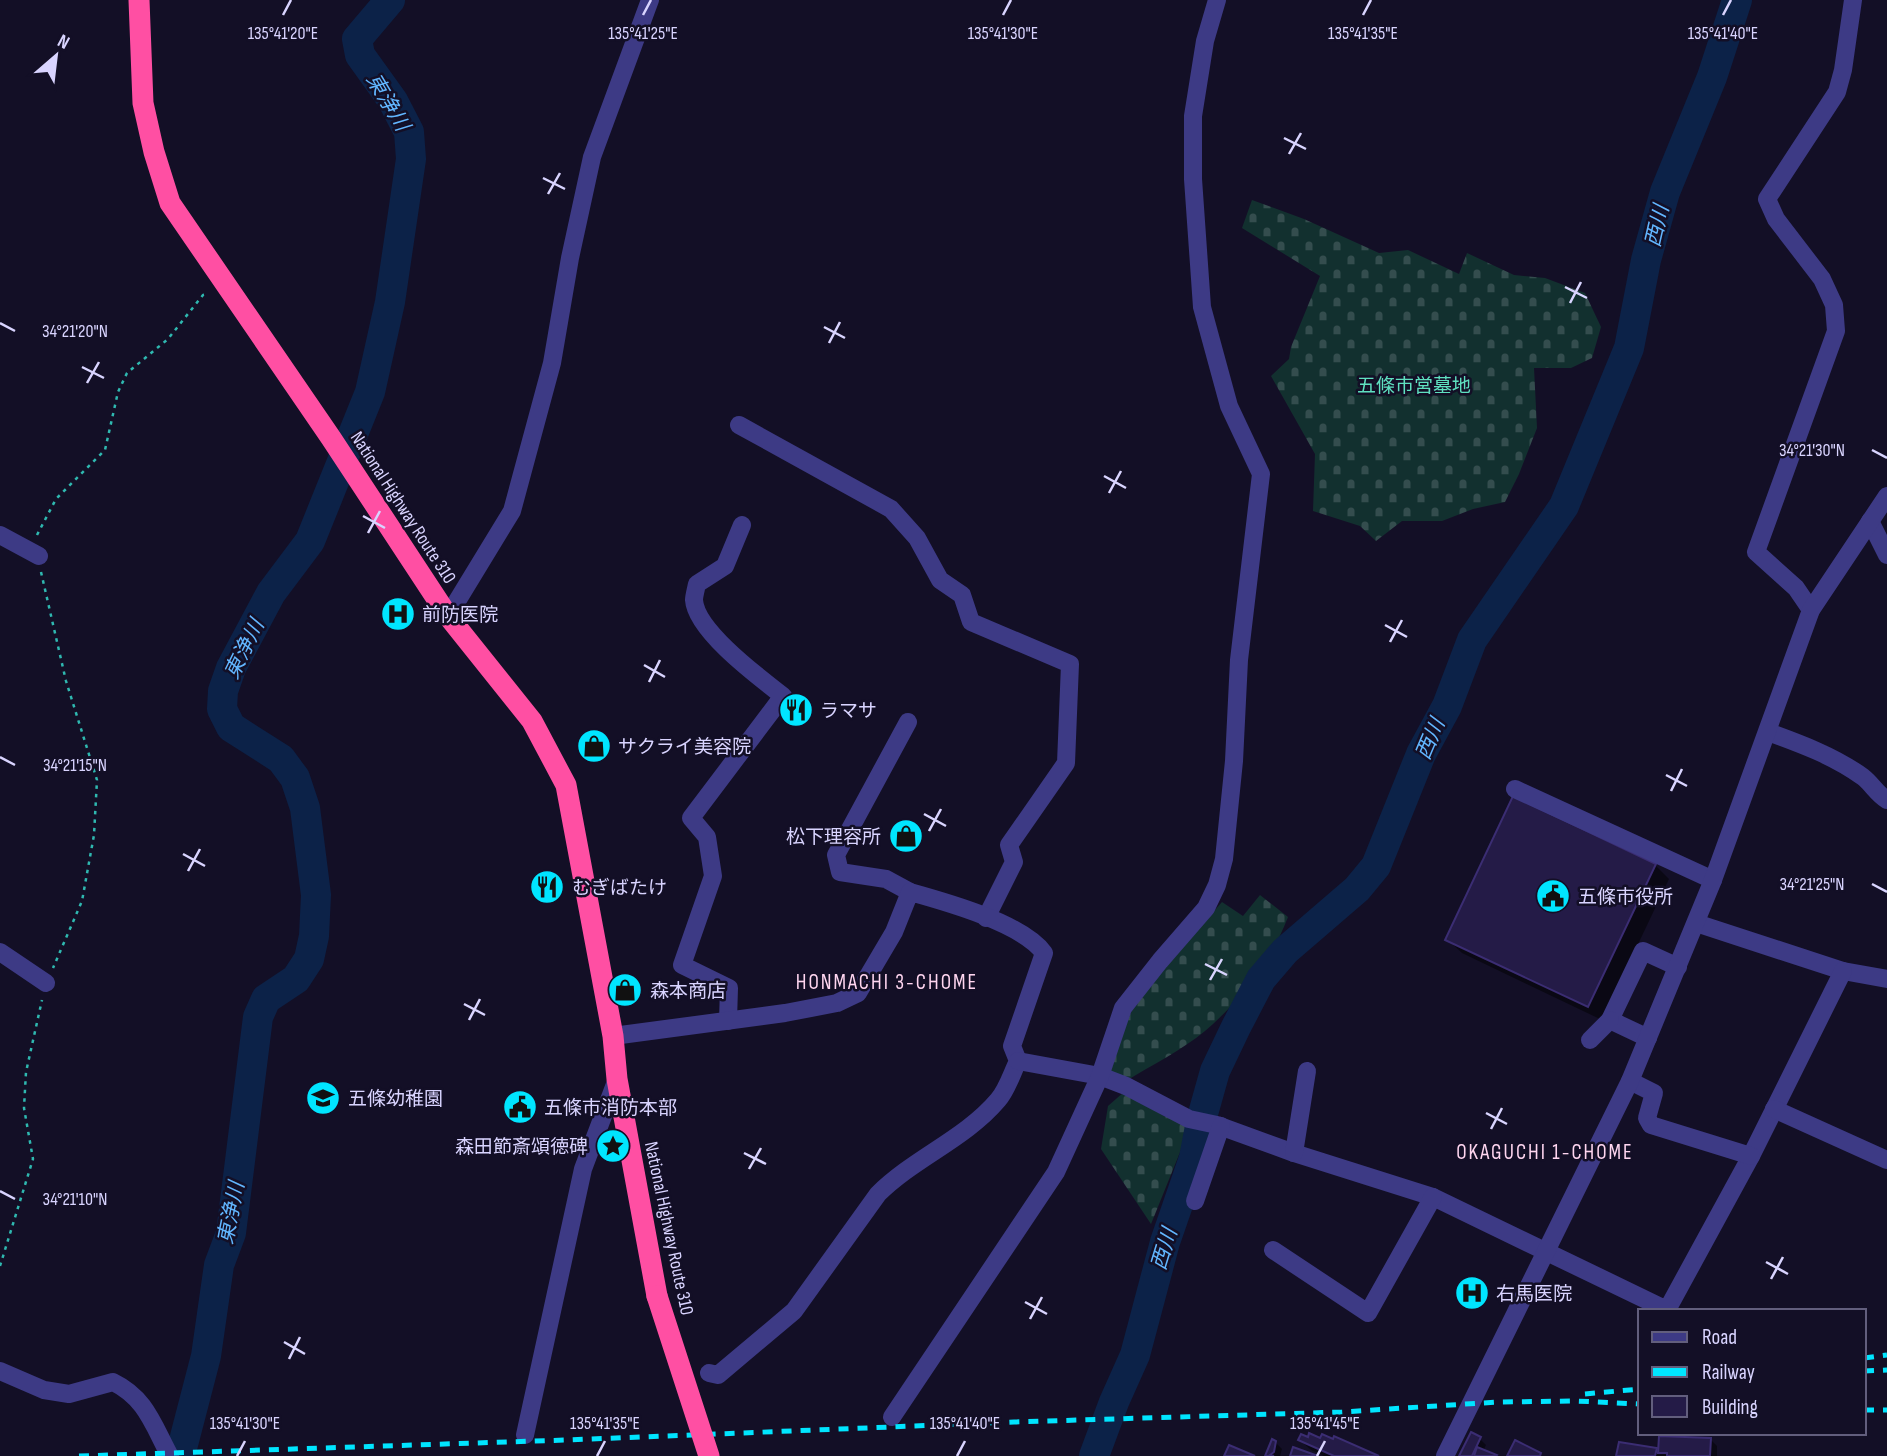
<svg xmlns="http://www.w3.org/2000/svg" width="1887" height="1456" font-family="'Sofia Sans Condensed','Noto Sans JP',sans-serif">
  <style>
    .cemetery { fill: url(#cemetery-stones) }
    .shadow { fill: #0007 }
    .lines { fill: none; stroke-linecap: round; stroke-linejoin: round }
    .river { stroke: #0c2248; stroke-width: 30 }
    .building { fill: #241b47; stroke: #3b2d73; stroke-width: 2 }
    .path { stroke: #2fb8b0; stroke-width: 2.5; stroke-dasharray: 3.5 5; stroke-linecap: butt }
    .minor { stroke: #3d3a85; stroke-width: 18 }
    .highway { stroke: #ff4fa3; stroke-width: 21 }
    .rail { stroke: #00e5ff; stroke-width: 5; stroke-dasharray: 10 9; stroke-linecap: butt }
    .highway-bridge { stroke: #ff4fa3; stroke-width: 21 }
    .ticks { fill: none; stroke: #d9d4ff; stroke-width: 2.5 }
    .labels { text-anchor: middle; stroke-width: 5; stroke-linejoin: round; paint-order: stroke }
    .park-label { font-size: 19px; fill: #5fe0c0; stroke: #130f26 }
    .street-label { font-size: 19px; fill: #d9d4ff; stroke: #130f26 }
    .poi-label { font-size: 19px; fill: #d9d4ff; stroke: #130f26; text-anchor: start }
    .water-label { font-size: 21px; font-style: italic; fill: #62b6ff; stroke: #130f26 }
    .neighbourhood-label { font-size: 21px; letter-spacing: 2px; fill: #ffd6f0; stroke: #130f26 }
    .ticks-label { font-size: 18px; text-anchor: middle; fill: #d9d4ff; stroke: #130f26; stroke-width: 5; stroke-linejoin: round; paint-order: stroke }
  </style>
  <defs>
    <pattern id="cemetery-stones" width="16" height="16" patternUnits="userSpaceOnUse" patternTransform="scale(1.75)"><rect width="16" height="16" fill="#12302f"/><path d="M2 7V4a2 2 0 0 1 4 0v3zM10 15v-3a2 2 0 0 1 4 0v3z" fill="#344d4e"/></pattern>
  </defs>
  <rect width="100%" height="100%" fill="#130f26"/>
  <g class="cemetery">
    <polygon points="1252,200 1304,219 1379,253 1408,250 1459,274 1467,253 1514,275 1545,278 1585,293 1601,327 1592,358 1571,368 1534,368 1537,428 1519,474 1505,502 1473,509 1442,521 1402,521 1376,541 1360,526 1313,511 1315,454 1271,376 1289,359 1291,347 1320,276 1242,228"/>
    <path d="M1260,895L1288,917C1271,961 1241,1000 1205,1031C1182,1050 1152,1065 1126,1081L1108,1071L1131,1012L1159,974L1222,902L1243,916Z"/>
    <polygon points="1124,1092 1164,1116 1191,1125 1151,1224 1101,1149 1108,1106"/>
  </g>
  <g class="shadow">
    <polygon points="1655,865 1669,879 1602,1020 1462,953 1447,939"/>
    <polygon points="1661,1438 1710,1439 1717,1446 1717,1456 1618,1456 1656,1450 1660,1454"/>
    <polygon points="1480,1439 1486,1445 1483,1451 1495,1456 1461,1456"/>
    <polygon points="1300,1440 1375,1456 1324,1456 1311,1450"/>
    <polygon points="1275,1442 1282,1449 1280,1456 1267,1456"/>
  </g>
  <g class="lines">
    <g class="river">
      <polyline points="180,1456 206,1356 219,1265 231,1233 258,1017 266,999 296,979 309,959 314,936 316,895 305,808 295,778 281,759 231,727 222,709 223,691 231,668 271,593 310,541 370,392 390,302 411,159 409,132 393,101 360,55 357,39 390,0"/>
      <polyline points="1094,1456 1114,1402 1135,1355 1165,1242 1194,1158 1201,1121 1215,1071 1236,1027 1261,979 1285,951 1357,889 1376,866 1421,754 1447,706 1472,640 1564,506 1629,348 1646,260 1665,192 1712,77 1737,0"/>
    </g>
  </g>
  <g class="building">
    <polygon points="1513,796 1656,864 1588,1007 1445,940"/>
    <polygon points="1471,1432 1481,1437 1472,1456 1459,1456"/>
    <polygon points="1309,1433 1320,1438 1322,1434 1333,1439 1334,1436 1379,1456 1334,1456 1298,1440 1301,1434 1308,1437"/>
    <polygon points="1659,1436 1711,1438 1710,1456 1667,1456 1667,1453 1658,1453"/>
    <polygon points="1272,1439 1276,1441 1274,1452 1270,1455 1274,1456 1265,1456"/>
    <polygon points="1515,1440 1541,1453 1540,1456 1507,1456"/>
    <polygon points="1619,1442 1657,1448 1655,1456 1616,1456"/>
    <polygon points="1229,1445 1255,1456 1224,1456"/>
    <polygon points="1293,1447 1318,1456 1290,1456"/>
    <polygon points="1477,1447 1497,1455 1496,1456 1474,1456"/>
  </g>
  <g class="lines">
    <g class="path">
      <polyline points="37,535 56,499 105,450 118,392 127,373 168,339 203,295 208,294"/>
      <polyline points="41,572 66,681 97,780 94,835 82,901 53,968"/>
      <polyline points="0,1266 33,1159 24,1108 26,1072 42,1000"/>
    </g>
    <g class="minor">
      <polyline points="739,425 891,509 917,538 940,580 962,595 971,622 1070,664 1066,763 1009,845 1014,862 986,918"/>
      <polyline points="1870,521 1887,555"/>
      <polyline points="0,535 39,556"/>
      <polyline points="1811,610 1796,588 1756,552 1836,331 1834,305 1822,279 1776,219 1767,199 1837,92 1843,70 1853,0"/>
      <polyline points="448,616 512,511 552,363 570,258 592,157 650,0"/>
      <polyline points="908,722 836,855 840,872 886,879 910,892"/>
      <path d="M1768,732C1801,744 1834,756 1863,777C1872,784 1877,794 1887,800"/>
      <polyline points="1515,789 1713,880"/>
      <polyline points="1696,923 1843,971 1887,979"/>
      <polyline points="0,952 46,983"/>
      <path d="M728,1021L729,988L682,965L713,876L707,837L691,818L783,696C760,678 696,631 694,600C694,596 696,589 697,584L725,566L742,525"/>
      <path d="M613,1036L785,1013L837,1003L858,993L894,932L910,892C946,902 1022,923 1044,953L1012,1046L1018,1061C1012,1073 1007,1090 998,1100C965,1139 914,1158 878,1194L794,1311L718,1375L709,1373"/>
      <polyline points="1648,1038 1610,1020 1643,951 1678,967"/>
      <polyline points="1590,1040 1610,1020"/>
      <polyline points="1018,1061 1100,1076 1126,1086 1189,1119 1217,1125 1294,1153 1433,1197 1667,1310 1751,1156 1843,971"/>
      <polyline points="1630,1081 1654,1093 1647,1118 1651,1125 1751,1156"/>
      <polyline points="1774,1109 1887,1160"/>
      <polyline points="1294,1153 1307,1071"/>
      <polyline points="1195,1201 1221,1126"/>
      <polyline points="1273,1250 1368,1313 1433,1197"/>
      <path d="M0,1371L44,1390L69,1394L113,1382C146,1398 153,1425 170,1456"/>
      <polyline points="892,1417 1056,1172 1100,1076 1123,1008 1160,961 1206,908 1217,885 1224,859 1234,761 1239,660 1261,474 1229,406 1202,307 1193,179 1193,116 1205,41 1217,0"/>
      <polyline points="525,1435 583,1169 617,1079"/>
      <polyline points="1445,1456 1630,1081 1713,880 1811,610 1887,496"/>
    </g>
    <polyline class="highway" points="139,0 143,103 154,152 170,203 331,438 448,616 532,721 566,785 613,1036 617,1079 657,1296"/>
    <g class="rail">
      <polyline points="1864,1358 1887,1355"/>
      <polyline points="1864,1371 1887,1370"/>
      <polyline points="1585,1394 1640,1389"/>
      <polyline points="1864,1410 1887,1410"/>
      <polyline points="79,1456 567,1440 1014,1422 1342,1412 1498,1402 1576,1401 1640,1404"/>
    </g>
    <polyline class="highway-bridge" points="657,1296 709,1456"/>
  </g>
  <path class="ticks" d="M283,15L291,0M643,15L651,0M1003,15L1011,0M1363,15L1371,0M1723,15L1731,0M1284,138L1306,149M1289,154L1301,133M543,178L565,189M548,194L560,173M1565,287L1587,298M1570,303L1581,282M0,323L15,331M824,327L845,338M829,343L840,322M82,367L104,378M87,383L99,362M1872,450L1887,458M1104,476L1126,488M1109,493L1121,471M363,516L385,528M368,533L380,511M1385,625L1407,637M1390,642L1402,620M644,665L665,677M649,682L660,660M0,757L15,765M1666,775L1687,786M1671,791L1682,769M924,814L946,826M929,831L941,809M183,854L205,866M188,871L200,849M1872,884L1887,892M1205,964L1227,975M1210,980L1222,959M464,1004L485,1015M469,1020L480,999M1486,1113L1507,1124M1491,1129L1502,1108M744,1153L766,1164M749,1169L761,1148M0,1191L15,1199M1766,1262L1788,1274M1771,1279L1783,1257M1025,1302L1047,1314M1030,1319L1042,1297M284,1342L305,1354M289,1359L300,1337M237,1456L245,1441M597,1456L605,1441M957,1456L965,1441M1317,1456L1325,1441"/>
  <defs>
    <g id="hospital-disc" transform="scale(1.75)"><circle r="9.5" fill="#00e5ff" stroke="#130f26"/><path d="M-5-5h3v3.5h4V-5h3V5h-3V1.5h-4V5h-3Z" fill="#111"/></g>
    <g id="restaurant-disc" transform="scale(1.75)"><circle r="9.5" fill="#00e5ff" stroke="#130f26"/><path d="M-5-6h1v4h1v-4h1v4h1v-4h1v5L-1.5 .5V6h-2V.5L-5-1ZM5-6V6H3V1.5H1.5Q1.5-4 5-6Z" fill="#111"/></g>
    <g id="shop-disc" transform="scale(1.75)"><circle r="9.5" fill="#00e5ff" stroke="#130f26"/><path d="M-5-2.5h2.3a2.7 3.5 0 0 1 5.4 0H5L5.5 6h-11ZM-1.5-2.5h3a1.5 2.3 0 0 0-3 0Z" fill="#111"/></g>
    <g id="civic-disc" transform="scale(1.75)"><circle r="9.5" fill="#00e5ff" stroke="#130f26"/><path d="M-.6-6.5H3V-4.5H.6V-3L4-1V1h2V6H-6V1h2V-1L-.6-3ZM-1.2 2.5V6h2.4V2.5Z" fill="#111"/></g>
    <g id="school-disc" transform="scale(1.75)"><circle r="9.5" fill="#00e5ff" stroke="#130f26"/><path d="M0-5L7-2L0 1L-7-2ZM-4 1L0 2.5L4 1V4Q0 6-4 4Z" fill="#111"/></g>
    <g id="sight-disc" transform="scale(1.75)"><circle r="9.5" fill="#00e5ff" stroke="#130f26"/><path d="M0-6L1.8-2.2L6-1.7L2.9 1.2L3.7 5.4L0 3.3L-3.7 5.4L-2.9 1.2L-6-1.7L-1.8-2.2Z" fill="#111"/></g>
  </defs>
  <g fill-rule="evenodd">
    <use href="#hospital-disc" x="398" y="614"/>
    <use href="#restaurant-disc" x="796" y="710"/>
    <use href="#shop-disc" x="594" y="746"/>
    <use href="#shop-disc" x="906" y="836"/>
    <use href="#restaurant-disc" x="547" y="887"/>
    <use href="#civic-disc" x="1553" y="896"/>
    <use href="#shop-disc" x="625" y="990"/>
    <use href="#school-disc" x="323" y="1098"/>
    <use href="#civic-disc" x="520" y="1107"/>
    <use href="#sight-disc" x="613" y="1146"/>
    <use href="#hospital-disc" x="1472" y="1293"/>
  </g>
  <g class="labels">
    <g class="park-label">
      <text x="1414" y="392">五條市営墓地</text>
    </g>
    <g class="street-label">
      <text transform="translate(404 507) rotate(57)" y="7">National Highway Route 310</text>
      <text transform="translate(670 1228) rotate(78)" y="7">National Highway Route 310</text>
    </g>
    <g class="poi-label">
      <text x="422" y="621">前防医院</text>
      <text x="820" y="717">ラマサ</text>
      <text x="618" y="753">サクライ美容院</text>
      <text x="881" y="843" text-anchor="end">松下理容所</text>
      <text x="572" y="894">むぎばたけ</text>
      <text x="1578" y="903">五條市役所</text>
      <text x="650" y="997">森本商店</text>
      <text x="348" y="1105">五條幼稚園</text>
      <text x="544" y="1114">五條市消防本部</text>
      <text x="588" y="1153" text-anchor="end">森田節斎頌徳碑</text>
      <text x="1496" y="1300">右馬医院</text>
    </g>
    <g class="water-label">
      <text transform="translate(388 102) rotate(59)" y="7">東浄川</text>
      <text transform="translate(1657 226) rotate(-77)" y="7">西川</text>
      <text transform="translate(244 649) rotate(-64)" y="7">東浄川</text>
      <text transform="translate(1430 739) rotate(-67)" y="7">西川</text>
      <text transform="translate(231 1213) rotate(-79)" y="7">東浄川</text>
      <text transform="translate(1164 1249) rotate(-73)" y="7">西川</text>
    </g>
    <g class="neighbourhood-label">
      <text x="887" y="989">HONMACHI 3-CHOME</text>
      <text x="1545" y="1159">OKAGUCHI 1-CHOME</text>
    </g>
  </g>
  <g class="ticks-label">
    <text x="283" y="39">135°41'20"E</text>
    <text x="643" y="39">135°41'25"E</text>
    <text x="1003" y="39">135°41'30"E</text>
    <text x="1363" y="39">135°41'35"E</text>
    <text x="1723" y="39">135°41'40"E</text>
    <text x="75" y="337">34°21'20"N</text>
    <text x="1812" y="456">34°21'30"N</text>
    <text x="75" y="771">34°21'15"N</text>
    <text x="1812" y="890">34°21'25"N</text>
    <text x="75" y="1205">34°21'10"N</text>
    <text x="245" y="1429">135°41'30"E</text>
    <text x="605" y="1429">135°41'35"E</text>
    <text x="965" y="1429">135°41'40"E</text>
    <text x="1325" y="1429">135°41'45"E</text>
  </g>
  <rect x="1638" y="1309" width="228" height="126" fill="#130f26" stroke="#625e7d" stroke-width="2"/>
  <rect x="1652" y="1332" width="35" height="10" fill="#3d3a85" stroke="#625e7d" stroke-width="2"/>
  <text x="1702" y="1344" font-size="21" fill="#d9d4ff">Road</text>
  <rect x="1652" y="1367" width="35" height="10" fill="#00e5ff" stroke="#625e7d" stroke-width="2"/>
  <text x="1702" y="1379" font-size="21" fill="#d9d4ff">Railway</text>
  <rect x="1652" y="1396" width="35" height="21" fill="#241b47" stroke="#625e7d" stroke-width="2"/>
  <text x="1702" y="1414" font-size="21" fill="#d9d4ff">Building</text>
  <g transform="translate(56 56) rotate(28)" stroke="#130f26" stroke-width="5" paint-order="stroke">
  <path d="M0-5L12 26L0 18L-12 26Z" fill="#d9d4ff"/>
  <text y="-10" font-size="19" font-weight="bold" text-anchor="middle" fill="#d9d4ff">N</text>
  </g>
</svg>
